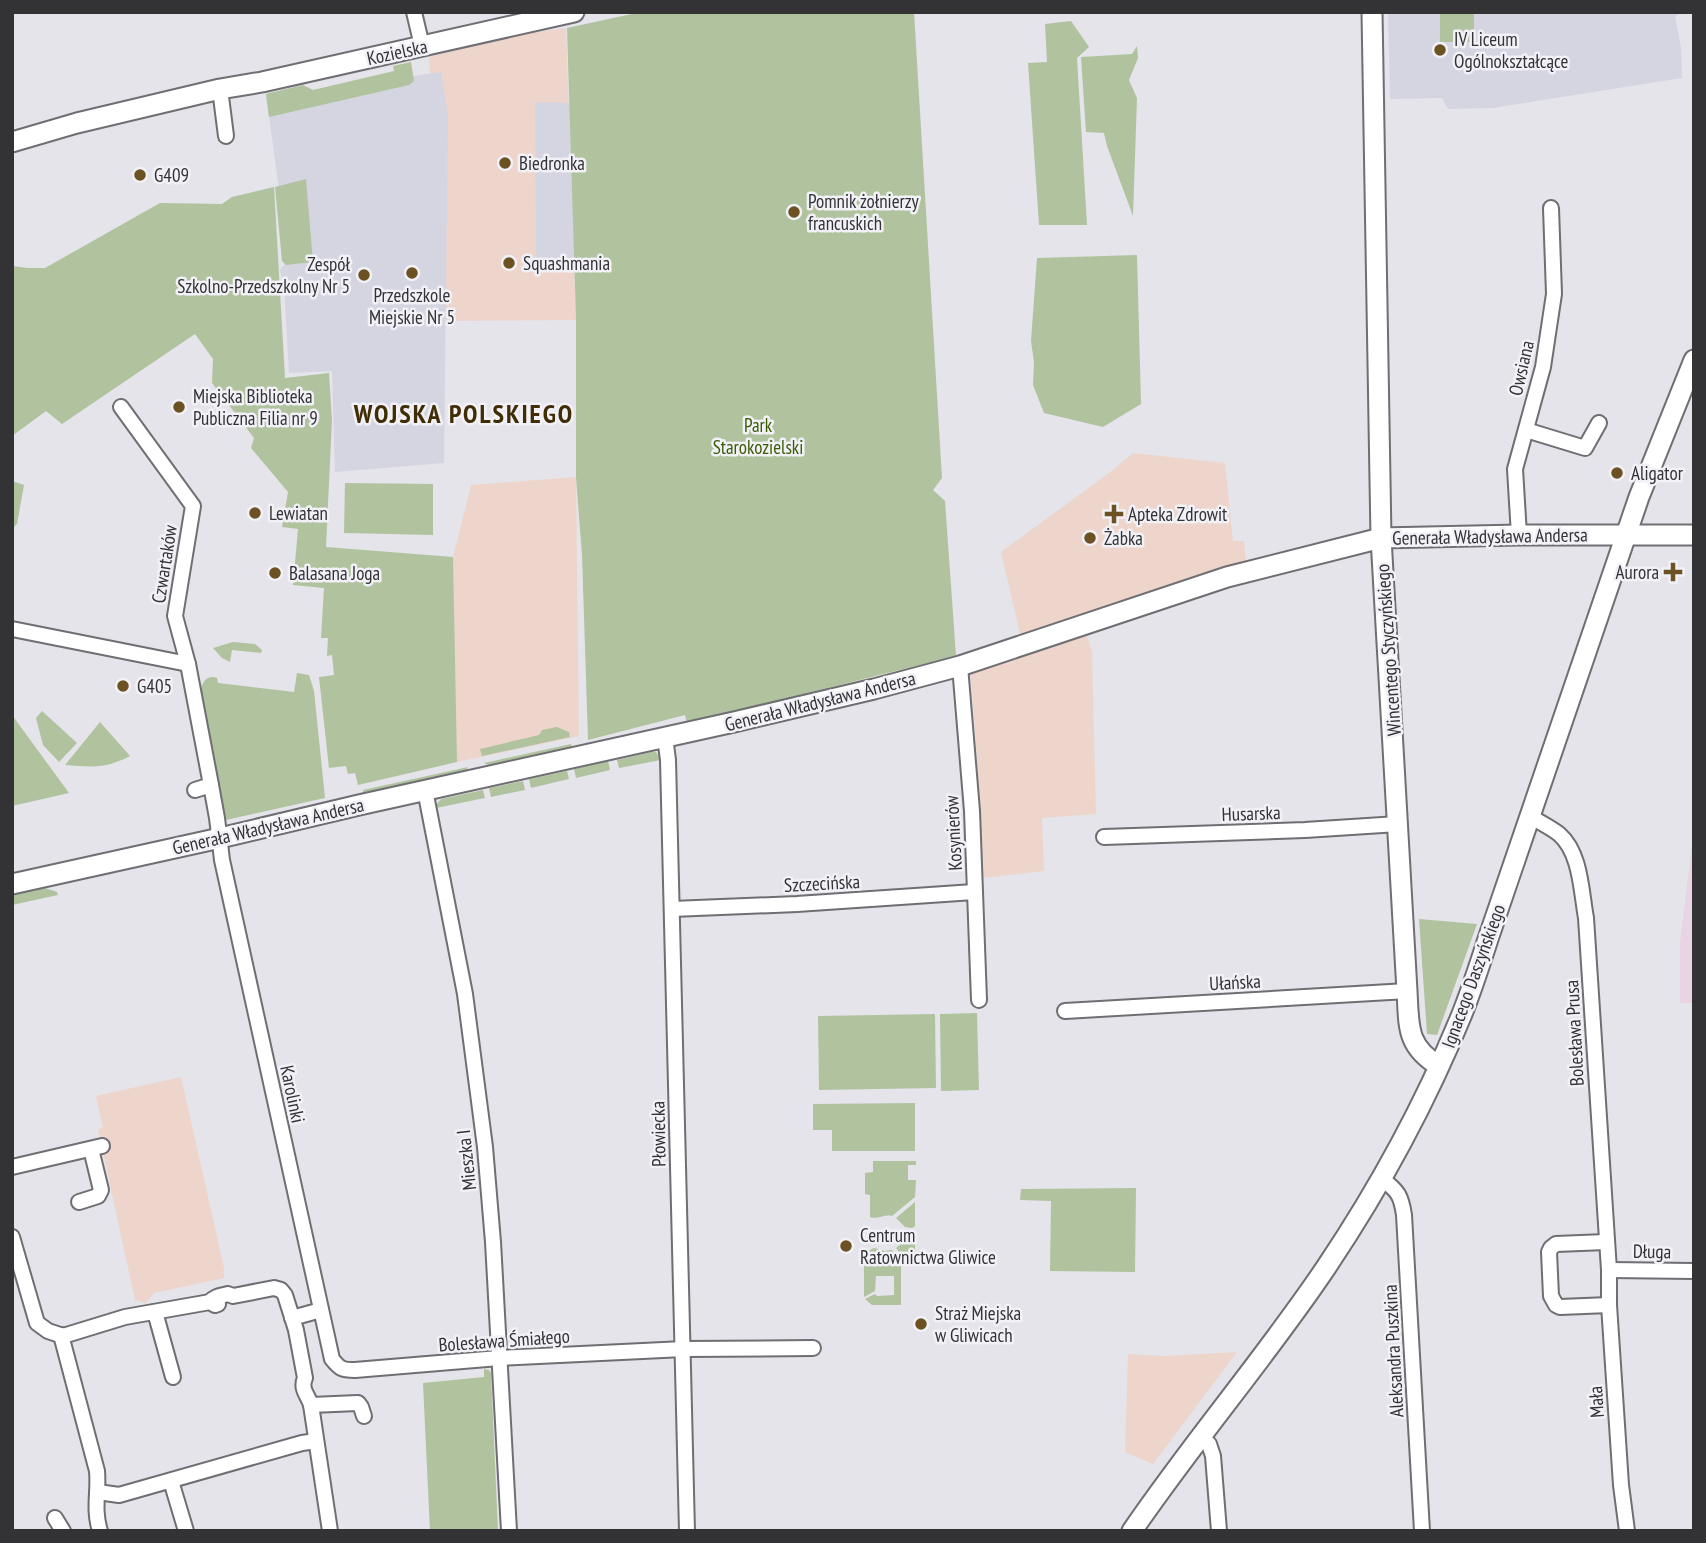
<svg xmlns="http://www.w3.org/2000/svg" width="1706" height="1543" font-family="'PT Sans Narrow',sans-serif">
  <style>
    .commercial { fill: #edd5cc }
    .built { fill: #d5d5e2 }
    .medical { fill: #e8d4e2 }
    .green { fill: #b0c39e }
    .lines { fill: none; stroke-linecap: round; stroke-linejoin: round }
    .street-casing { stroke: #6e6e73; stroke-width: 18 }
    .secondary-casing { stroke: #6e6e73; stroke-width: 23 }
    .street { stroke: #fff; stroke-width: 14 }
    .secondary { stroke: #fff; stroke-width: 19 }
    .poi-dot { fill: #6c5223; stroke: #f1f1f7; stroke-width: 2.5 }
    .labels { text-anchor: middle; stroke-width: 5; stroke-linejoin: round; paint-order: stroke }
    .poi-label { font-size: 19px; fill: #333335; stroke: #f1f1f7; text-anchor: start }
    .street-label { font-size: 19px; fill: #333335; stroke: #f1f1f7 }
    .park-label { font-size: 19px; fill: #3a5b00; stroke: #f1f1f7 }
    .district-label { font-size: 26px; font-weight: bold; letter-spacing: 2px; fill: #402d05; stroke: #f1f1f7 }
  </style>
  <rect width="100%" height="100%" fill="#e4e4ea"/>
  <g class="commercial">
    <polygon points="566,28 576,320 446,321 446,281 429,57 521,34"/>
    <polygon points="1133,453 1225,463 1233,541 1244,541 1246,562 1227,566 1020,634 1001,552 1109,473"/>
    <polygon points="576,477 579,736 457,762 455,731 453,557 471,485"/>
    <polygon points="1085,630 1092,651 1096,814 1042,818 1044,871 982,878 977,758 970,668"/>
    <polygon points="181,1077 224,1268 224,1278 154,1293 146,1303 135,1300 98,1129 103,1128 96,1096"/>
    <polygon points="1237,1352 1153,1464 1125,1452 1128,1354 1165,1356"/>
  </g>
  <g class="built">
    <polygon points="1388,12 1683,12 1675,16 1681,48 1682,78 1493,108 1448,109 1442,98 1390,99"/>
    <polygon points="441,72 448,115 444,463 335,472 332,371 289,373 284,284 282,280 280,270 285,264 282,261 278,182 266,94 303,85 313,90"/>
    <polygon points="535,102 571,103 576,270 536,265"/>
  </g>
  <polygon class="medical" points="1694,830 1694,1003 1680,1003 1680,942"/>
  <g class="green">
    <polygon points="641,12 914,12 942,478 933,490 945,501 956,656 687,723 685,715 588,740 582,555 576,477 576,320 567,28"/>
    <rect x="1440" y="12" width="34" height="30"/>
    <polygon points="1071,21 1089,47 1077,58 1087,225 1039,225 1028,63 1047,62 1045,24"/>
    <polygon points="1137,46 1138,58 1129,80 1137,98 1133,216 1107,146 1104,133 1086,132 1081,57 1132,54"/>
    <polygon points="411,62 414,81 409,85 269,117 266,94 303,85 313,90 394,71 393,66"/>
    <polygon points="306,179 313,262 286,265 282,261 275,187"/>
    <polygon points="274,187 285,378 329,373 332,420 326,547 453,557 457,762 358,785 355,773 348,774 346,766 329,768 319,677 334,675 332,655 327,656 328,638 321,638 324,588 293,585 298,529 282,527 288,492 251,448 254,438 212,383 213,359 195,334 62,424 46,411 12,436 12,266 28,268 45,268 160,203 222,204 232,197"/>
    <polygon points="1137,255 1141,404 1103,427 1044,413 1033,385 1034,362 1031,341 1037,258"/>
    <polygon points="12,481 24,485 17,524 12,529"/>
    <polygon points="345,483 433,484 433,535 344,533"/>
    <polygon points="233,642 255,644 262,650 261,653 232,650 230,662 222,658 213,648"/>
    <path d="M297,673L309,675L314,691L325,798L226,820L200,694C201,684 206,674 217,678L218,683L294,692Z"/>
    <polygon points="42,711 77,743 59,762 43,745 36,718"/>
    <polygon points="12,715 69,793 12,806"/>
    <path d="M100,722L130,756C105,769 92,767 65,765Z"/>
    <polygon points="557,727 569,732 570,737 482,756 480,749 539,735 542,730"/>
    <polygon points="571,744 572,747 490,766 484,763"/>
    <polygon points="652,752 656,752 661,760 619,768 617,760"/>
    <polygon points="608,761 610,770 576,778 574,769"/>
    <polygon points="468,767 466,771 363,794 363,790"/>
    <polygon points="567,771 569,779 531,788 529,779"/>
    <polygon points="523,781 525,790 491,797 489,788"/>
    <polygon points="483,790 485,798 436,808 437,804 441,799"/>
    <polygon points="45,888 57,892 58,895 12,905 12,895"/>
    <polygon points="1419,919 1477,924 1437,1035 1427,1034"/>
    <polygon points="977,1013 979,1090 941,1091 940,1014"/>
    <polygon points="935,1014 936,1088 819,1090 818,1016"/>
    <polygon points="915,1103 915,1151 832,1151 832,1130 813,1130 813,1104"/>
    <path d="M873,1161H916V1165H908V1180H916L915,1197L892,1216C884,1214 877,1220 870,1217V1195L865,1194V1173L873,1172Z"/>
    <polygon points="1136,1188 1135,1272 1050,1271 1051,1201 1020,1200 1021,1189"/>
    <polygon points="915,1202 915,1226 912,1228 905,1227 896,1218"/>
    <polygon points="908,1238 912,1239 915,1242 915,1258 904,1258 896,1248"/>
    <polygon points="874,1248 885,1251 892,1250 901,1262 901,1305 872,1305 865,1299 875,1294 877,1296 894,1295 894,1276 876,1276 875,1291 864,1297 864,1258 868,1251"/>
    <polygon points="484,1369 489,1370 491,1373 498,1531 430,1531 423,1383 484,1377"/>
  </g>
  <g class="lines">
    <g class="street-casing">
      <g id="street">
        <polyline points="414,12 422,46"/>
        <polyline points="220,89 226,136"/>
        <path d="M121,407L193,506L175,616L188,664L211,785L217,818L222,860L332,1359C340,1369 342,1370 355,1370L499,1358L684,1349L813,1348"/>
        <polyline points="1526,430 1585,448 1599,423"/>
        <polyline points="1519,535 1515,469 1543,367 1554,294 1551,208"/>
        <polyline points="12,629 188,664"/>
        <polyline points="960,666 972,811 979,1000"/>
        <polyline points="665,737 668,760 687,1531"/>
        <polyline points="195,790 211,785"/>
        <polyline points="425,790 465,994 485,1147 493,1242 509,1531"/>
        <path d="M1530,816C1539,822 1550,827 1559,834C1581,853 1581,891 1586,918L1609,1270V1305L1621,1485L1627,1531"/>
        <polyline points="1104,837 1305,830 1398,824"/>
        <polyline points="672,909 797,904 974,892"/>
        <polyline points="1065,1011 1407,991"/>
        <polyline points="12,1167 102,1146"/>
        <path d="M1381,1178C1398,1191 1401,1195 1404,1215L1422,1531"/>
        <polyline points="79,1202 98,1196 101,1190 91,1149"/>
        <polyline points="12,1237 37,1323 48,1331 63,1336 125,1317 210,1302 215,1305 218,1304"/>
        <polyline points="1606,1242 1556,1244 1551,1248 1549,1252 1551,1296 1556,1305 1560,1307 1609,1305"/>
        <polyline points="1609,1270 1694,1271"/>
        <path d="M210,1302C215,1296 221,1296 228,1294L233,1296L274,1288L281,1290L285,1295L296,1330L305,1378C300,1389 308,1395 311,1405L330,1531"/>
        <polyline points="155,1312 173,1377"/>
        <polyline points="292,1318 321,1310"/>
        <path d="M61,1335L97,1471C99,1493 93,1508 100,1531"/>
        <polyline points="311,1405 358,1403 361,1407 364,1416"/>
        <polyline points="1201,1436 1209,1444 1213,1456 1219,1531"/>
        <polyline points="171,1481 186,1531"/>
        <polyline points="98,1492 119,1495 302,1443 316,1441"/>
        <polyline points="55,1518 63,1531"/>
      </g>
    </g>
    <g class="secondary-casing">
      <g id="secondary">
        <path d="M1372,12L1381,538L1407,991C1409,1026 1406,1046 1439,1066"/>
        <polyline points="12,142 77,123 220,89 262,82 574,12"/>
        <polyline points="12,884 220,838 359,805 734,722 874,689 960,666 1227,577 1381,538 1519,535 1694,535"/>
        <path d="M1132,1531C1194,1440 1266,1357 1327,1266C1380,1187 1426,1102 1462,1014C1472,989 1480,964 1488,939L1639,497L1694,360"/>
      </g>
    </g>
    <use href="#street" class="street"/>
    <use href="#secondary" class="secondary"/>
  </g>
  <g class="poi-dot">
    <circle cx="1440" cy="50" r="7"/>
    <circle cx="505" cy="163" r="7"/>
    <circle cx="140" cy="175" r="7"/>
    <circle cx="794" cy="212" r="7"/>
    <circle cx="509" cy="263" r="7"/>
    <circle cx="412" cy="273" r="7"/>
    <circle cx="364" cy="275" r="7"/>
    <circle cx="179" cy="407" r="7"/>
    <circle cx="1617" cy="473" r="7"/>
    <circle cx="255" cy="513" r="7"/>
    <path d="M1110.5 503.5h7v7h7v7h-7v7h-7v-7h-7v-7h7z"/>
    <circle cx="1090" cy="538" r="7"/>
    <path d="M1669.5 561.5h7v7h7v7h-7v7h-7v-7h-7v-7h7z"/>
    <circle cx="275" cy="573" r="7"/>
    <circle cx="123" cy="686" r="7"/>
    <circle cx="846" cy="1246" r="7"/>
    <circle cx="921" cy="1324" r="7"/>
  </g>
  <g class="labels">
    <g class="poi-label">
      <text x="1454" y="46">IV Liceum<tspan x="1454" dy="22">Ogólnokształcące</tspan></text>
      <text x="519" y="170">Biedronka</text>
      <text x="154" y="182">G409</text>
      <text x="808" y="208">Pomnik żołnierzy<tspan x="808" dy="22">francuskich</tspan></text>
      <text x="523" y="270">Squashmania</text>
      <text x="350" y="271" text-anchor="end">Zespół<tspan x="350" dy="22">Szkolno-Przedszkolny Nr 5</tspan></text>
      <text x="412" y="302" text-anchor="middle">Przedszkole<tspan x="412" dy="22">Miejskie Nr 5</tspan></text>
      <text x="193" y="403">Miejska Biblioteka<tspan x="193" dy="22">Publiczna Filia nr 9</tspan></text>
      <text x="1631" y="480">Aligator</text>
      <text x="269" y="520">Lewiatan</text>
      <text x="1128" y="521">Apteka Zdrowit</text>
      <text x="1104" y="545">Żabka</text>
      <text x="1659" y="579" text-anchor="end">Aurora</text>
      <text x="289" y="580">Balasana Joga</text>
      <text x="137" y="693">G405</text>
      <text x="860" y="1242">Centrum<tspan x="860" dy="22">Ratownictwa Gliwice</tspan></text>
      <text x="935" y="1320">Straż Miejska<tspan x="935" dy="22">w Gliwicach</tspan></text>
    </g>
    <g class="street-label">
      <text transform="translate(397 52) rotate(-12)" y="7">Kozielska</text>
      <text transform="translate(1521 368) rotate(-77)" y="7">Owsiana</text>
      <text transform="translate(1490 536) rotate(-1)" y="7">Generała Władysława Andersa</text>
      <text transform="translate(164 564) rotate(-81)" y="7">Czwartaków</text>
      <text transform="translate(1388 650) rotate(-94)" y="7">Wincentego Styczyńskiego</text>
      <text transform="translate(820 701) rotate(-14)" y="7">Generała Władysława Andersa</text>
      <text transform="translate(1251 813) rotate(-2)" y="7">Husarska</text>
      <text transform="translate(268 826) rotate(-13)" y="7">Generała Władysława Andersa</text>
      <text transform="translate(953 833) rotate(-93)" y="7">Kosynierów</text>
      <text transform="translate(822 883) rotate(-3)" y="7">Szczecińska</text>
      <text transform="translate(1473 976) rotate(-70)" y="7">Ignacego Daszyńskiego</text>
      <text transform="translate(1235 982) rotate(-3)" y="7">Ułańska</text>
      <text transform="translate(1574 1033) rotate(-93)" y="7">Bolesława Prusa</text>
      <text transform="translate(293 1094) rotate(78)" y="7">Karolinki</text>
      <text transform="translate(658 1134) rotate(-91)" y="7">Płowiecka</text>
      <text transform="translate(466 1160) rotate(-96)" y="7">Mieszka I</text>
      <text transform="translate(1652 1251) rotate(1)" y="7">Długa</text>
      <text transform="translate(504 1340) rotate(-4)" y="7">Bolesława Śmiałego</text>
      <text transform="translate(1393 1351) rotate(-93)" y="7">Aleksandra Puszkina</text>
      <text transform="translate(1596 1402) rotate(-94)" y="7">Mała</text>
    </g>
    <g class="park-label">
      <text x="758" y="432">Park<tspan x="758" dy="22">Starokozielski</tspan></text>
    </g>
    <g class="district-label">
      <text x="464" y="423">WOJSKA POLSKIEGO</text>
    </g>
  </g>
  <rect width="1706" height="1543" fill="none" stroke="#333335" stroke-width="28"/>
</svg>
